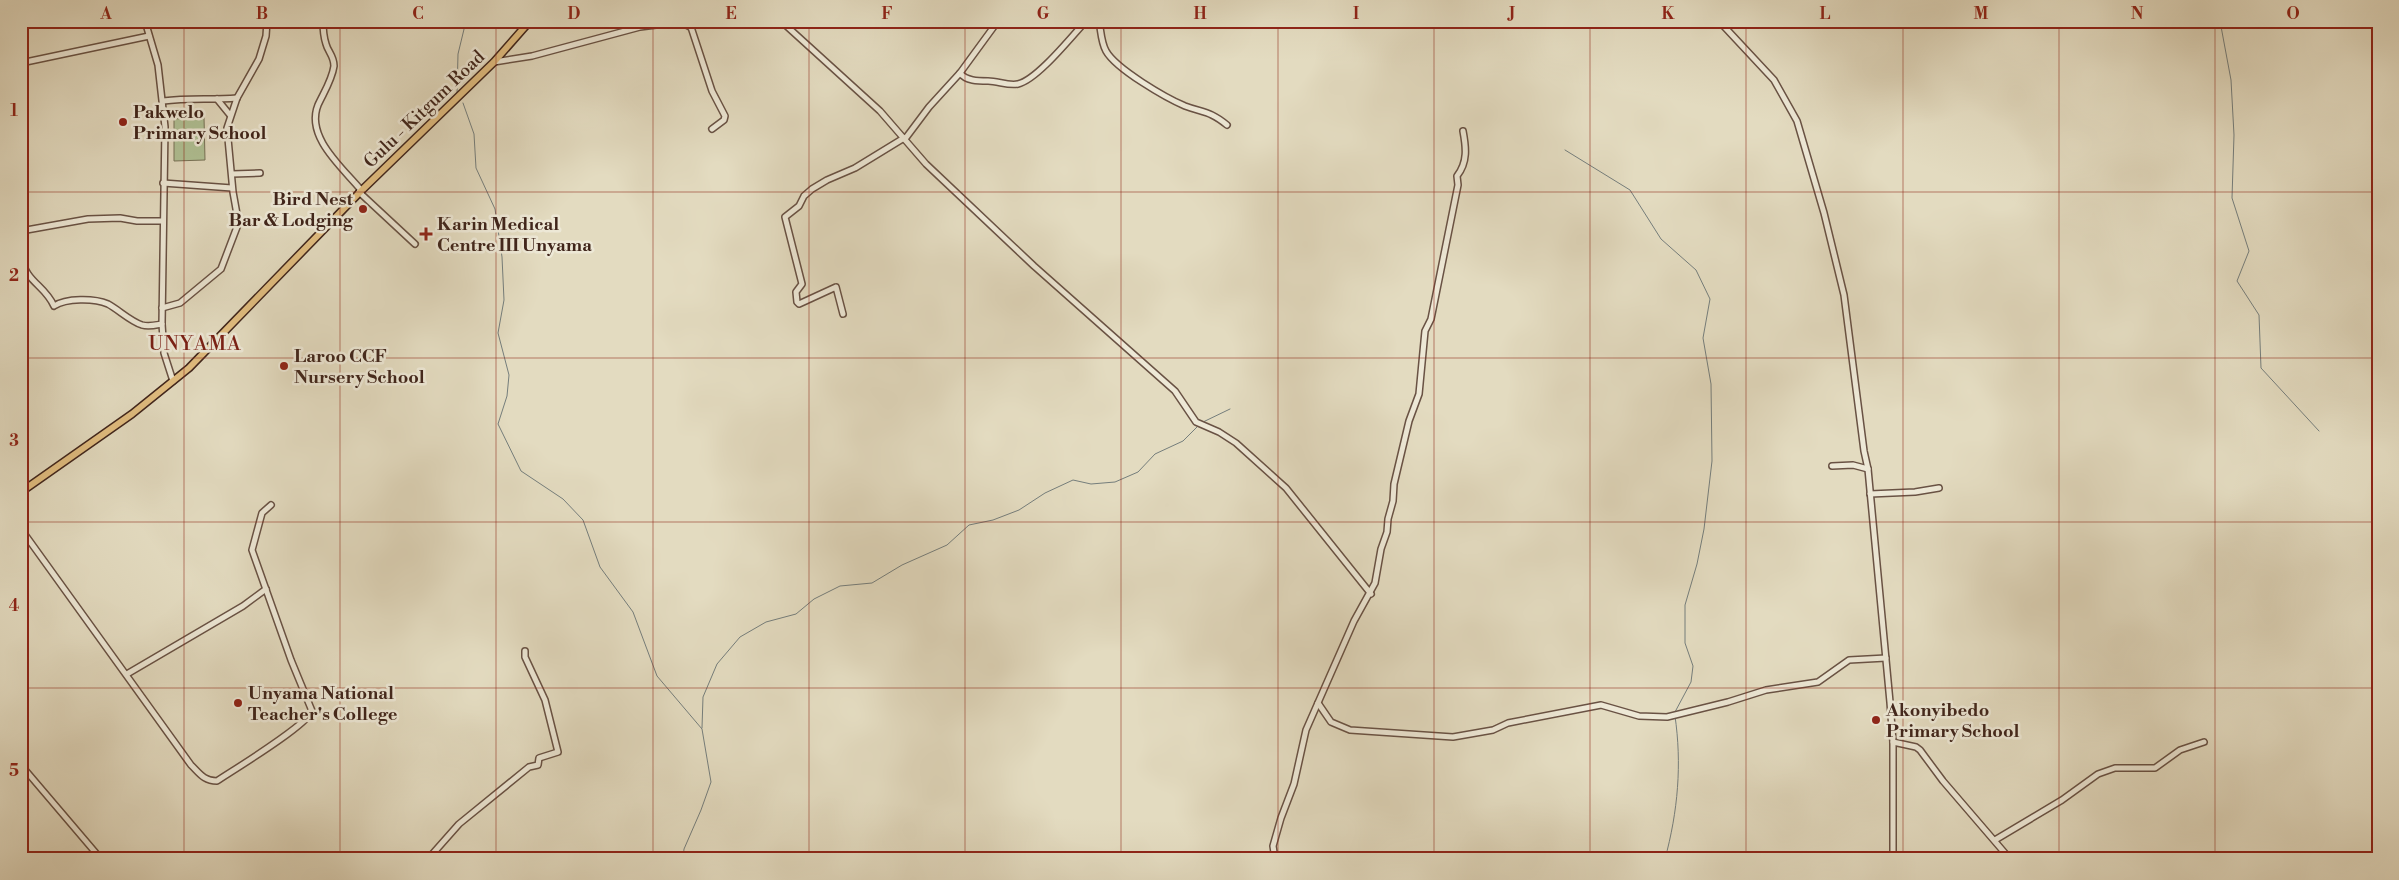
<svg xmlns="http://www.w3.org/2000/svg" width="2399" height="880" font-family="'Libre Bodoni',serif">
  <style>
    .green { fill: #b0c195; stroke: #787358 }
    .lines { fill: none; stroke-linecap: round; stroke-linejoin: round }
    .stream { stroke: #757e7c; stroke-width: 1 }
    .minor-casing { stroke: #695244; stroke-width: 8 }
    .major-casing { stroke: #40251b; stroke-width: 9 }
    .minor { stroke: #ede8d6; stroke-width: 5 }
    .major { stroke: #e2be80; stroke-width: 6 }
    .grid { fill: none; stroke: #8f2418; stroke-width: 1; stroke-opacity: 0.55 }
    .poi-dot { fill: #8f2418; stroke: #ede8d6; stroke-width: 2 }
    .labels { text-anchor: middle; stroke-width: 5; stroke-linejoin: round; paint-order: stroke }
    .street-label { font-size: 18px; fill: #40251b; stroke: #ede8d6 }
    .poi-label { font-size: 18px; font-weight: bold; fill: #40251b; stroke: #ede8d6; text-anchor: start }
    .quarter-label { font-size: 20px; letter-spacing: 1px; fill: #7a1f14; stroke: #ede8d6 }
    .neatline { fill: none; stroke: #8f2418; stroke-width: 2 }
    .grid-label { font-size: 16px; text-anchor: middle; font-weight: bold; fill: #8f2418 }
  </style>
  <rect width="100%" height="100%" fill="#e3dbc0"/>
  <filter id="stains"><feTurbulence type="fractalNoise" baseFrequency=".004" numOctaves="4"/><feColorMatrix values="0 0 0 0 .2 0 0 0 0 .09 0 0 0 0 .02 0 0 0 .5 -.17"/></filter>
  <radialGradient id="worn" r=".72"><stop offset=".6" stop-color="#630" stop-opacity="0"/><stop offset="1" stop-color="#630" stop-opacity=".3"/></radialGradient>
  <polygon class="green" points="204,117 205,160 174,161 174,119"/>
  <g class="lines">
    <g class="stream">
      <polyline points="2220,21 2231,80 2234,135 2232,198 2249,251 2237,281 2259,315 2261,368 2319,431"/>
      <polyline points="457,94 458,54 466,21"/>
      <polyline points="463,103 474,134 476,168 495,209 502,257 504,300 498,333 509,375 507,396 498,424 521,471 563,499 583,520 600,567 633,612 657,676 702,729 711,782 701,810 684,849 683,859"/>
      <polyline points="1565,150 1630,190 1661,239 1696,270 1710,299 1703,338 1711,384 1712,461 1704,529 1697,564 1685,605 1685,643 1693,666 1691,682 1675,712"/>
      <polyline points="1201,423 1230,409"/>
      <polyline points="702,728 703,697 717,664 740,637 766,622 796,614 814,599 840,586 872,583 902,565 947,545 969,525 993,520 1019,510 1045,493 1073,480 1091,484 1115,482 1138,472 1155,454 1183,441 1198,426"/>
      <path d="M1665,859C1678,811 1682,764 1675,716"/>
    </g>
    <g class="minor-casing">
      <g id="minor">
        <polyline points="145,21 158,65 165,127 162,324 164,353 173,381"/>
        <path d="M323,21C323,28 324,38 326,44C328,52 334,56 334,66C332,80 324,92 318,105C305,137 343,168 361,190"/>
        <polyline points="689,21 712,91 725,116 724,120 712,129"/>
        <polyline points="781,21 880,111 926,164 1034,266 1175,391 1196,422 1219,432 1236,443 1286,488 1371,594"/>
        <path d="M1099,21C1101,31 1101,42 1106,51C1116,69 1166,98 1185,106C1204,113 1210,111 1227,125"/>
        <polyline points="1719,21 1774,80 1797,121 1824,213 1844,295 1864,451 1868,469 1890,702 1893,742 1893,859"/>
        <polyline points="494,62 532,56 640,27 680,22 690,27"/>
        <polyline points="21,63 149,36"/>
        <path d="M960,73C966,81 978,81 988,81C998,81 1008,86 1018,84C1037,80 1072,36 1086,21"/>
        <polyline points="217,99 230,115"/>
        <path d="M163,101C189,98 211,100 237,98"/>
        <polyline points="905,139 929,107 960,73 998,21"/>
        <polyline points="232,174 260,173"/>
        <polyline points="163,183 232,188"/>
        <polyline points="359,192 415,244"/>
        <polyline points="21,231 88,219 120,218 137,221 162,221"/>
        <path d="M21,256C26,283 44,284 54,306C66,298 94,298 108,304C119,310 130,321 142,325C149,327 156,325 162,324"/>
        <polyline points="162,308 180,303 221,269 237,227 238,220 233,192 227,128 237,98 259,59 266,36 267,21"/>
        <polyline points="843,314 836,287 799,304 797,302 796,292 802,284 785,217 799,206 804,196 812,189 827,180 855,168 904,138"/>
        <polyline points="1832,466 1853,465 1868,469"/>
        <polyline points="1870,494 1915,492 1939,488"/>
        <path d="M21,529L191,765C200,774 204,781 217,781C235,769 306,726 312,711L291,660L252,550L262,513L271,505"/>
        <polyline points="127,674 243,606 266,589"/>
        <polyline points="1318,703 1331,722 1350,730 1453,737 1493,730 1508,723 1601,705 1639,716 1667,717 1728,702 1766,690 1818,682 1849,660 1886,658"/>
        <polyline points="1893,742 1916,747 1920,750 1943,781 2010,859"/>
        <polyline points="21,765 101,859"/>
        <polyline points="1995,840 2062,800 2098,774 2115,768 2155,768 2180,750 2204,742"/>
        <polyline points="428,859 459,824 529,767 538,765 539,758 558,752 545,700 525,657 525,651"/>
        <path d="M1275,859L1273,846L1281,818L1294,784L1306,730L1354,621L1375,583L1381,549L1387,532L1388,519L1393,501L1394,484L1409,421L1419,394L1425,331L1431,319L1458,185L1457,176C1468,162 1466,147 1463,131"/>
      </g>
    </g>
    <g class="major-casing">
      <polyline id="major" points="21,492 132,414 189,368 363,189 494,62 530,21"/>
    </g>
    <use href="#minor" class="minor"/>
    <use href="#major" class="major"/>
  </g>
  <path class="grid" d="M184,21V859M340,21V859M496,21V859M653,21V859M809,21V859M965,21V859M1121,21V859M1278,21V859M1434,21V859M1590,21V859M1746,21V859M1903,21V859M2059,21V859M2215,21V859M21,192H2378M21,358H2378M21,522H2378M21,688H2378"/>
  <g class="poi-dot">
    <circle cx="123" cy="122" r="5"/>
    <circle cx="363" cy="209" r="5"/>
    <path d="M423.5 226.5h5v5h5v5h-5v5h-5v-5h-5v-5h5z"/>
    <circle cx="284" cy="366" r="5"/>
    <circle cx="238" cy="703" r="5"/>
    <circle cx="1876" cy="720" r="5"/>
  </g>
  <g class="labels">
    <g class="street-label">
      <text transform="translate(424 109) rotate(-44)" y="6">Gulu - Kitgum Road</text>
    </g>
    <g class="poi-label">
      <text x="133" y="118">Pakwelo<tspan x="133" dy="21">Primary School</tspan></text>
      <text x="353" y="205" text-anchor="end">Bird Nest<tspan x="353" dy="21">Bar &amp; Lodging</tspan></text>
      <text x="437" y="230">Karin Medical<tspan x="437" dy="21">Centre III Unyama</tspan></text>
      <text x="294" y="362">Laroo CCF<tspan x="294" dy="21">Nursery School</tspan></text>
      <text x="248" y="699">Unyama National<tspan x="248" dy="21">Teacher's College</tspan></text>
      <text x="1886" y="716">Akonyibedo<tspan x="1886" dy="21">Primary School</tspan></text>
    </g>
    <g class="quarter-label">
      <text x="195" y="350">UNYAMA</text>
    </g>
  </g>
  <rect width="2399" height="880" fill="none" stroke="#e3dbc0" stroke-width="55"/>
  <rect x="28" y="28" width="2344" height="824" class="neatline"/>
  <g class="grid-label">
    <text x="106" y="19">A</text>
    <text x="262" y="19">B</text>
    <text x="418" y="19">C</text>
    <text x="574" y="19">D</text>
    <text x="731" y="19">E</text>
    <text x="887" y="19">F</text>
    <text x="1043" y="19">G</text>
    <text x="1200" y="19">H</text>
    <text x="1356" y="19">I</text>
    <text x="1512" y="19">J</text>
    <text x="1668" y="19">K</text>
    <text x="1825" y="19">L</text>
    <text x="1981" y="19">M</text>
    <text x="2137" y="19">N</text>
    <text x="2293" y="19">O</text>
    <text x="14" y="116">1</text>
    <text x="14" y="281">2</text>
    <text x="14" y="446">3</text>
    <text x="14" y="611">4</text>
    <text x="14" y="776">5</text>
  </g>
  <rect width="100%" height="100%" filter="url(#stains)"/>
  <rect width="100%" height="100%" fill="url(#worn)"/>
</svg>
